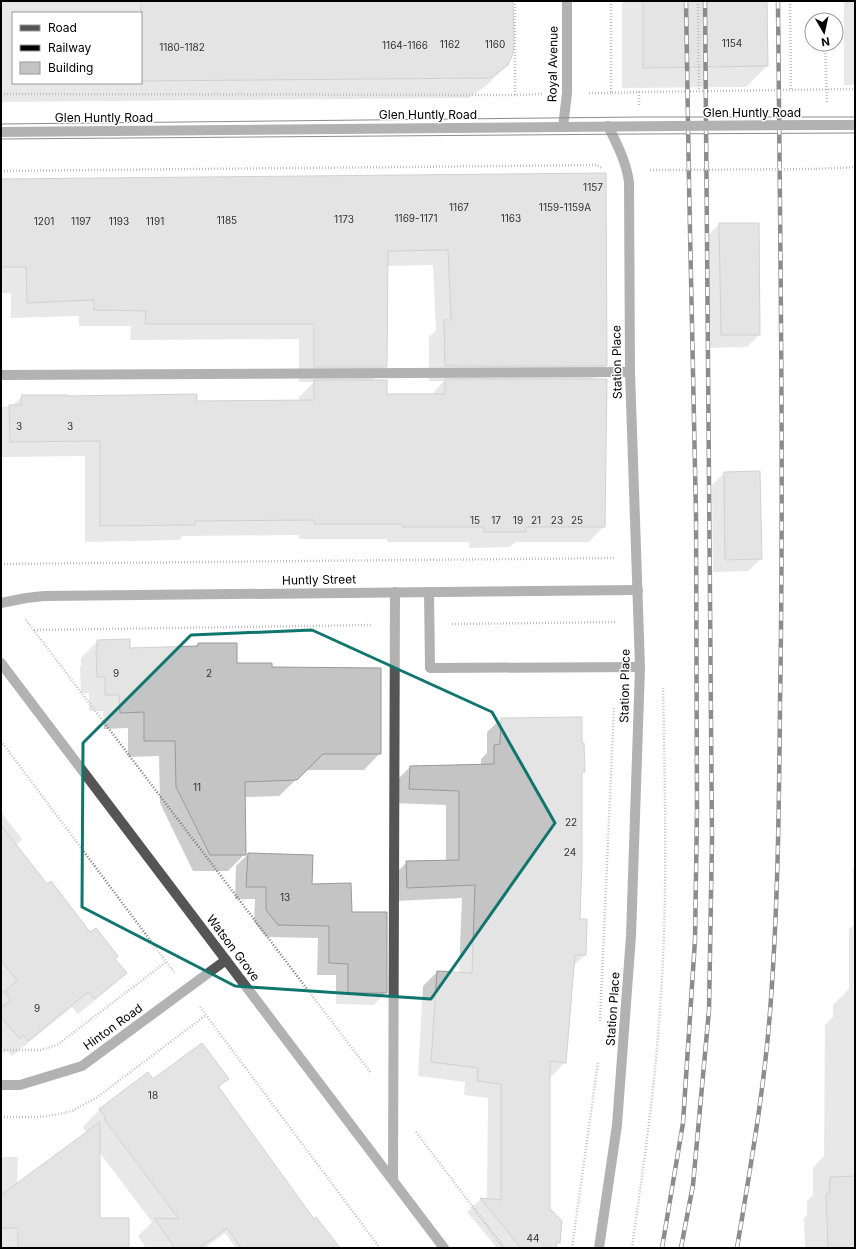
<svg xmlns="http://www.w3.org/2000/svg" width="856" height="1249" font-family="Inter,sans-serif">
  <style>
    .shadow { fill: #0003; fill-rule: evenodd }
    .building { fill: #c4c4c4; stroke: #999 }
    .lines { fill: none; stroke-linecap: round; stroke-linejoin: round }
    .path { stroke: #777; stroke-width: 2.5; stroke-dasharray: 1 2; stroke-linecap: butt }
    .minor { stroke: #555; stroke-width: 10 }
    .tram { stroke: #000; stroke-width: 1 }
    .rail-casing { stroke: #000; stroke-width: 4.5 }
    .rail { stroke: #fff; stroke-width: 3; stroke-dasharray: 9; stroke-linecap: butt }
    .path-bridge { stroke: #777; stroke-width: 2.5; stroke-dasharray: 1 2; stroke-linecap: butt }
    .minor-bridge { stroke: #555; stroke-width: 10 }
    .marked { fill: none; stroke: #0f766e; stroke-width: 3; stroke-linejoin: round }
    .labels { text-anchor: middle; stroke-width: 3; stroke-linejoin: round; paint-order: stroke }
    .number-label { font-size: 10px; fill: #313131 }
    .street-label { font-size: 12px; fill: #000; stroke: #fff }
  </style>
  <rect width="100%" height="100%" fill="#fff"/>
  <g class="shadow">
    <path d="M1,1H512L507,65L487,85L469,98L1,102ZM13,13H141V83H13Z"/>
    <polygon points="622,1 766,1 767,66 746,87 622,88"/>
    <rect x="844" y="1" width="11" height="84"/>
    <path d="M605,174L606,365L591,380L604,526L589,542H515L510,547L469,548V542H387V539H299V535L183,536L179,540L85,542V456L1,457V407L12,406L22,396L196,402L299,401V397L314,382H299V339L130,340L131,326H79V316L11,318V293H1V180ZM433,265L436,330L429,337V381H444L431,395H386L372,381L386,366L387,266Z"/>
    <polygon points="719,224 759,335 747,347 708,348 707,237"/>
    <polygon points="724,473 761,559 748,571 713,572 712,485"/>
    <polygon points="98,641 129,649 195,647 198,644 236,665 271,668 380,753 364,770 306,770 279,796 244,797 245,854 228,871 193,871 160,803 159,756 128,757 128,728 104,729 103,711 89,711 89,693 81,693 80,667 81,666 81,658"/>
    <polygon points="501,719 581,744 584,771 581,774 579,920 585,955 573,966 565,1062 552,1076 549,1076 548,1210 559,1242 556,1246 555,1248 497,1248 467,1212 481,1199 487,1200 488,1098 464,1095 465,1082 418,1076 423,986 437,972 459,973 462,898 394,901 393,876 407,862 446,861 446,805 395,803 396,781 410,767 481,766 481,759 487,753 487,732"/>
    <polygon points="1,812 22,839 16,846 47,885 125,973 110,988 78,1014 72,1007 12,1056 7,1050 4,1053 1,1050"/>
    <polygon points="248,854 311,885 351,913 386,992 374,1005 336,1004 336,975 317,975 318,938 266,937 254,922 255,899 235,899 236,866"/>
    <polygon points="855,868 855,1248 805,1248 804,1218 807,1215 807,1201 813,1195 813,1168 824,1156 825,1025 833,1017 833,1005 849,989 849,929 853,926 853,869"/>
    <polygon points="227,1079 218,1088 313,1220 339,1248 236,1248 225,1233 205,1248 146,1248 138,1236 152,1222 99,1152 99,1219 128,1248 1,1248 1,1157 18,1157 17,1184 87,1133 83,1127 100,1109 153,1080"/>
  </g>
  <g class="building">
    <polygon points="141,1 513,1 514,41 513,54 508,65 490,78 141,81"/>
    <polygon points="643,1 767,1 768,66 643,68"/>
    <polygon points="606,173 607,366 445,366 444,320 451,320 448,250 388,251 387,367 314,367 314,324 145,324 146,311 94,310 94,300 27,303 26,267 1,267 1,179"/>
    <polygon points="719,223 759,223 760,335 721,335"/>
    <polygon points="445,379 607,379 605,527 526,527 526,532 484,532 484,527 402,527 402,524 314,524 314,520 195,521 195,525 100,526 100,441 10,442 9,405 21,405 22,395 68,395 68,396 197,394 197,401 314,400 314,380 387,380 387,394 445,394"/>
    <polygon points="760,471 762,559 725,560 724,472"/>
    <polygon points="130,639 130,648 198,646 198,643 237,643 237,663 272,663 272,667 381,668 381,754 323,754 297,780 245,782 246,855 210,855 176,787 175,741 144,741 144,712 120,713 119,695 105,695 105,677 97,677 96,650 97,650 97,640"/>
    <polygon points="582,717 582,743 584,743 585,772 582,772 582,861 580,919 587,919 586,955 575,955 566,1063 550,1061 550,1209 562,1221 560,1243 557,1242 556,1248 521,1248 480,1198 501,1200 501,1084 477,1081 478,1068 431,1062 437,971 472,973 475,885 407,888 406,861 459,860 459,791 409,789 410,766 494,764 494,745 500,744 501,718"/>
    <polygon points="1,825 47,884 51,881 90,932 96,928 118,956 115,959 127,973 94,999 88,992 28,1041 23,1035 20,1039 1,1017 1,1008 11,1000 4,992 17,981 1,960"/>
    <polygon points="248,853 313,855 312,884 351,883 352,912 387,912 387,993 348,993 348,964 329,963 329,926 278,925 266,910 266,887 246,887"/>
    <polygon points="202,1043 229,1079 218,1086 314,1219 316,1217 340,1248 241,1248 227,1228 199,1248 175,1248 154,1218 179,1219 104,1119 106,1117 99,1109 148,1072 153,1079"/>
    <polygon points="100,1122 100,1218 129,1218 129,1248 18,1248 18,1228 1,1228 1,1195"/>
    <polygon points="855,1176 855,1248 828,1248 826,1194 829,1193 830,1177"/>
  </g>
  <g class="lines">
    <g class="path">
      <polyline points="611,1 611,93 639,92 639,105"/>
      <polyline points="698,1 699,91"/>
      <polyline points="790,1 791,89"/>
      <polyline points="824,15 824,20"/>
      <polyline points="825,44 827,103"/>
      <polyline points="639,92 855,89"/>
      <polyline points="589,93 611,93"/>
      <polyline points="1,94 515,95 544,94"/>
      <polyline points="515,95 515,1"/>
      <polyline points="816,169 855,167"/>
      <polyline points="650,170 670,170"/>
      <polyline points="1,171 597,165 602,168"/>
      <polyline points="1,564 615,558"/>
      <polyline points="26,620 371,1073"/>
      <polyline points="452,624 616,622"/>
      <polyline points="34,630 373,625"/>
      <polyline points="1,741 174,972"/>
      <polyline points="200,1007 380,1248"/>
      <polyline points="600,1021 614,707"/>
      <polyline points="1,1050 41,1050 57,1045 166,962"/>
      <polyline points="1,1117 40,1117 59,1114 72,1111 96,1098 206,1015"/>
      <polyline points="416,1132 504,1248"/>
      <polyline points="572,1248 598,1062"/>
      <path d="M632,1248C643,1168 655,1089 660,1008C668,902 665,795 663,688"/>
    </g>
    <g class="minor">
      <polyline points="816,125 855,125"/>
      <polyline points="563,127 567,93 567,1"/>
      <polyline points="1,132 671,126"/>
      <polyline points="1,375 630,372"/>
      <polyline points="429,592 430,668 640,667"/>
      <polyline points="1,603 26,598 44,596 638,590"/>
      <polyline points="1,663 444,1248"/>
      <polyline points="1,1085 20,1085 82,1066 226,960"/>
      <polyline points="393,1180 395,592"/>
      <path d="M599,1248L617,1125L631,936L640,667L630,372L629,182C626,161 617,144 608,126"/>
    </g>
    <g class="tram">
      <polyline points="1,124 639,117 855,117"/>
      <polyline points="1,139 639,134 855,133"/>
    </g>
    <g class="rail-casing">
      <g id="rail">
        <polyline points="662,1248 683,1123 695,940 697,810 696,515 689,182 686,1"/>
        <polyline points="681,1248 693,1185 709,1010 712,839 705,1"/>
        <path d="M737,1248C750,1170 764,1091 770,1012C778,909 779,807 780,704C784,470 780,235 778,1"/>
      </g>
    </g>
    <use href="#rail" class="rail"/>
    <polyline class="path-bridge" points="670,170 816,169"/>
    <polyline class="minor-bridge" points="671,126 816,125"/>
  </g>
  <path d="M0 0H856V1249H0ZM312,630L492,712L555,823L431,999L235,986L82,907L83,743L191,635Z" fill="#fff" fill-opacity=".55" fill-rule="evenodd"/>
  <path class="marked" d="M312,630L492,712L555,823L431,999L235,986L82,907L83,743L191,635Z"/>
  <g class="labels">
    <g class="number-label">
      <text x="732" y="47">1154</text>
      <text x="450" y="48">1162</text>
      <text x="495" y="48">1160</text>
      <text x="405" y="49">1164-1166</text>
      <text x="182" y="51">1180-1182</text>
      <text x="593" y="191">1157</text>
      <text x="459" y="211">1167</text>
      <text x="565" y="211">1159-1159A</text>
      <text x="416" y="222">1169-1171</text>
      <text x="511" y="222">1163</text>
      <text x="344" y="223">1173</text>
      <text x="227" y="224">1185</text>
      <text x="44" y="225">1201</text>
      <text x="81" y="225">1197</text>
      <text x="119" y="225">1193</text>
      <text x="155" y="225">1191</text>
      <text x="19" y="430">3</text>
      <text x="70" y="430">3</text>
      <text x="475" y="524">15</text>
      <text x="496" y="524">17</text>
      <text x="518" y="524">19</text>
      <text x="536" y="524">21</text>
      <text x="557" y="524">23</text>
      <text x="577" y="524">25</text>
      <text x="116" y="677">9</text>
      <text x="209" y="677">2</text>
      <text x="197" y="791">11</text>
      <text x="571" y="826">22</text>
      <text x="570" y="856">24</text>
      <text x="285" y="901">13</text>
      <text x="37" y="1012">9</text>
      <text x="153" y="1099">18</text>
      <text x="533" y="1242">44</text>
    </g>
    <g class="street-label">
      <text transform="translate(553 64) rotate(-89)" y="4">Royal Avenue</text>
      <text x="752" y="117">Glen Huntly Road</text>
      <text x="428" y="119">Glen Huntly Road</text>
      <text x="104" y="122">Glen Huntly Road</text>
      <text transform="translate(617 362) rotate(-91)" y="4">Station Place</text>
      <text transform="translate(319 580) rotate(-1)" y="4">Huntly Street</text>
      <text transform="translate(625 686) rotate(-89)" y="4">Station Place</text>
      <text transform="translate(233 948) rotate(53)" y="4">Watson Grove</text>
      <text transform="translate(613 1009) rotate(-86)" y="4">Station Place</text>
      <text transform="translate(113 1027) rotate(-36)" y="4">Hinton Road</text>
    </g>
  </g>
  <rect width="856" height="1249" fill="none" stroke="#000000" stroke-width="4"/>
  <rect x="12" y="12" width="130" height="72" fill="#ffffff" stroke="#999999"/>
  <rect x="20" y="25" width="20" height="6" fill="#555555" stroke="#999999"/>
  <text x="48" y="32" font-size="12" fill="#000000">Road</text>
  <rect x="20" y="45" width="20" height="6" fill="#000000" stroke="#999999"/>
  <text x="48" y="52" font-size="12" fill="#000000">Railway</text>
  <rect x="20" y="62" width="20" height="12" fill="#c4c4c4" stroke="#999999"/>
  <text x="48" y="72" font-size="12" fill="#000000">Building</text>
  <g transform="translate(824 32) rotate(171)"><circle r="19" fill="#ffffff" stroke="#999999"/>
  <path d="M0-3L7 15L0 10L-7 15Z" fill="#000000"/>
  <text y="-6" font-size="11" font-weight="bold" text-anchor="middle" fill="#000000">N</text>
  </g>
</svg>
